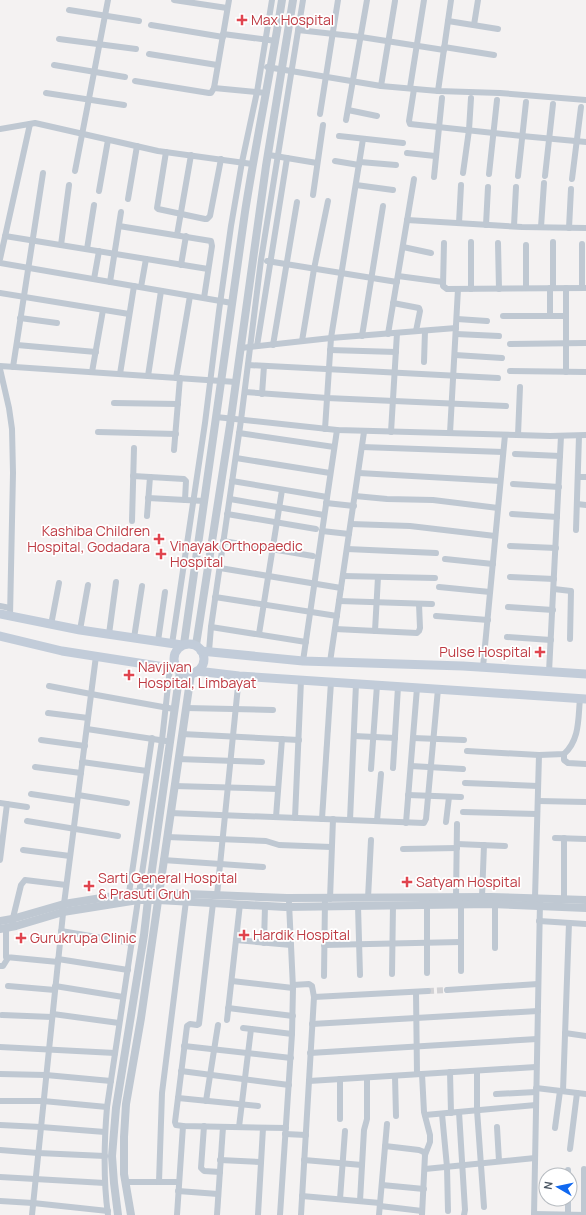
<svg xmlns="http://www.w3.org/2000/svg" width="586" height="1215" font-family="Manrope,sans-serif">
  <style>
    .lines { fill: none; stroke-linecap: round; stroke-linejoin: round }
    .minor-tunnel { stroke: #d2d2d5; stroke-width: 6; stroke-dasharray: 6 3; stroke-linecap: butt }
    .minor { stroke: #bfc8d2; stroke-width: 6 }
    .tertiary { stroke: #bfc8d2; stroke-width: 8 }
    .secondary { stroke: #c2ccd9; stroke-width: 9 }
    .health-dot { fill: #e0444e; stroke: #fff; stroke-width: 1.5 }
    .labels { text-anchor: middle; stroke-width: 3.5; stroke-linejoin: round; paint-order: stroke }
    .health-label { font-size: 14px; fill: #be3a42; stroke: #fff; text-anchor: start }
  </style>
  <rect width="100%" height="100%" fill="#f4f2f2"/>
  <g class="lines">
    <polyline class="minor-tunnel" points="428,991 447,990"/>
    <g class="minor">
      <polyline points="174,0 227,8"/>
      <polyline points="69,10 139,21"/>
      <polyline points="448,21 498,29"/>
      <polyline points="151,25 223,37"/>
      <polyline points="474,25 478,0"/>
      <polyline points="298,30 361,37 444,50"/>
      <polyline points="223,34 276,41"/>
      <polyline points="59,39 136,49"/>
      <polyline points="444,47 494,55"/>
      <polyline points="149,54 217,65"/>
      <polyline points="54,65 125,77"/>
      <polyline points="267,67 381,86 438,91 500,93 586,100"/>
      <polyline points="135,81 209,93 211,93 214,88 229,0"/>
      <polyline points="381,86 395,1"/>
      <polyline points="214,88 266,93"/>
      <polyline points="410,88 424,0"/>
      <polyline points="414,89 409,121 410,124 522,136 586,142"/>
      <polyline points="438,91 451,0"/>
      <polyline points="46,93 124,105"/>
      <polyline points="348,110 377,116"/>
      <polyline points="320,114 338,0"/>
      <polyline points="346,120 367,0"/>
      <polyline points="0,129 35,123 158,151 252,164"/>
      <polyline points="339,136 403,143"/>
      <polyline points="166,152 157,208 158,209 205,219 207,219 210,216 221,159"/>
      <polyline points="407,153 435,156"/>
      <polyline points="269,155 317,163"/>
      <polyline points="335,161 359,165"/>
      <polyline points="360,162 396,165"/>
      <polyline points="75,171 108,0"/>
      <polyline points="463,173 469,130 471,98"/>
      <polyline points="489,174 497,100"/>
      <polyline points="518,176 526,102"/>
      <polyline points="545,176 553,104"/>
      <polyline points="434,177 442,98"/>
      <polyline points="572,179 581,107"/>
      <polyline points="356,185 393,190"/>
      <polyline points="99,191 108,140"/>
      <polyline points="313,195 323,125"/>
      <polyline points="128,199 137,146"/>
      <polyline points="407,220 522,227 586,228"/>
      <polyline points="459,223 461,185"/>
      <polyline points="486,225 488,187"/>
      <polyline points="119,226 211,241 212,246 204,298"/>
      <polyline points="514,226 516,187"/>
      <polyline points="541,227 544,183"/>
      <polyline points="569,228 571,189"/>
      <polyline points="177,235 191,155"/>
      <polyline points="5,236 208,269"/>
      <polyline points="471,242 471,289"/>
      <polyline points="444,243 443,286 447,289 586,288"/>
      <polyline points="498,243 499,289"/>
      <polyline points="61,245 69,185"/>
      <polyline points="526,245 526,288"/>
      <polyline points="403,247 431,253"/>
      <polyline points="87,249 94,205"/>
      <polyline points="0,259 30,124"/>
      <polyline points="267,261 397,282"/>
      <polyline points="0,263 232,303"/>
      <polyline points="181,265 186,236"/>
      <polyline points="398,276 443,282"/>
      <polyline points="94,279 99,251"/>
      <polyline points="110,282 121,212"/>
      <polyline points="141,287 146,259"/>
      <polyline points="550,288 550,316"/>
      <polyline points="553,288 553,242"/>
      <polyline points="566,288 566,372"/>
      <polyline points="582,288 582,244"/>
      <polyline points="0,293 129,314"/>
      <polyline points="393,303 419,308 420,311 416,331"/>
      <polyline points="503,316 566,316"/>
      <polyline points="20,318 57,323"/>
      <polyline points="457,319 487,321"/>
      <polyline points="388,334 414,179"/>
      <polyline points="456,334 499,336"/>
      <polyline points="362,336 383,206"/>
      <polyline points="302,341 314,269 328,201"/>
      <polyline points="510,344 586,343"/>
      <polyline points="17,345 96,352"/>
      <polyline points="273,345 297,202"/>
      <polyline points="257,346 287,158"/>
      <polyline points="241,348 331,338 456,328"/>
      <polyline points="330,350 396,352"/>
      <polyline points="455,355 502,358"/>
      <polyline points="424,362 425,331"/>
      <polyline points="248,365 498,378"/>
      <polyline points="0,366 236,382"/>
      <polyline points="13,367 43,173"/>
      <polyline points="0,369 9,408 12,429 13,473 10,617"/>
      <polyline points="510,371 586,372"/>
      <polyline points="92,372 103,310"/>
      <polyline points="120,374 134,286"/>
      <polyline points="148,376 161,291"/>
      <polyline points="176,378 190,296"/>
      <polyline points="245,392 327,398 506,406"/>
      <polyline points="262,394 264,366"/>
      <polyline points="114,403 178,404"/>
      <polyline points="216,417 337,430 550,436 586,435"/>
      <polyline points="325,429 331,338 363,139"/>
      <polyline points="98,432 176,434"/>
      <polyline points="391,432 397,333"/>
      <polyline points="239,433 334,447"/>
      <polyline points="450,433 458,289"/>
      <polyline points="518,435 520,387"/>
      <polyline points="362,447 503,452"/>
      <polyline points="174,450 180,378"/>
      <polyline points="515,454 560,456"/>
      <polyline points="236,458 330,473"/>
      <polyline points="359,473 500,481"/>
      <polyline points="133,476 184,479 186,481 185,500"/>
      <polyline points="578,477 586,477"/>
      <polyline points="232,481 327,497"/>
      <polyline points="513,484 559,487"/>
      <polyline points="355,496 387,499 433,500 498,508"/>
      <polyline points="148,498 204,501"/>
      <polyline points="230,499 324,515"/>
      <polyline points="326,503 354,506"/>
      <polyline points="577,504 586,505"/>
      <polyline points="227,514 316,529"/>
      <polyline points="512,514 557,517"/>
      <polyline points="147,516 150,477"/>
      <polyline points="132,521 134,448"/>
      <polyline points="351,524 410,526 495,536"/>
      <polyline points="576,530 579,436"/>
      <polyline points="322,531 349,534"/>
      <polyline points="223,541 313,556"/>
      <polyline points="510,546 556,548"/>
      <polyline points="347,549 436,553"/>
      <polyline points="445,559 493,564"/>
      <polyline points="220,568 341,588"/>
      <polyline points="343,576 435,578"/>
      <polyline points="510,577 554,579"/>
      <polyline points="439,587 490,592"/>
      <polyline points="554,589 571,591 570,639"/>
      <polyline points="215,597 337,616"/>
      <polyline points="339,601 432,604"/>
      <polyline points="0,606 10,608"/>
      <polyline points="508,607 553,610"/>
      <polyline points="436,616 488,620"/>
      <polyline points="51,625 59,583"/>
      <polyline points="211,627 306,642"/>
      <polyline points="335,629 417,633 419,631 420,628 419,604"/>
      <polyline points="80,630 88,585"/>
      <polyline points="375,631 378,577"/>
      <polyline points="109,634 116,582"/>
      <polyline points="259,634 282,490"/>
      <polyline points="507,637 551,640"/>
      <polyline points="134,638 142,586"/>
      <polyline points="158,641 165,592"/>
      <polyline points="172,644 205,423 219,311 231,226 242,162 257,92 272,0"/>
      <polyline points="209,651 211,627 241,420 261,260 303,0"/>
      <polyline points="303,661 337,430"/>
      <polyline points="330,662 364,432"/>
      <polyline points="483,667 505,435"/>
      <polyline points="549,672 561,436"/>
      <polyline points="49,686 91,694 174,709"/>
      <polyline points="186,708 273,710"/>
      <polyline points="48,713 88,718"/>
      <polyline points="87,729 166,741"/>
      <polyline points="182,734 299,740"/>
      <polyline points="354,736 395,738"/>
      <polyline points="413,738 464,740"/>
      <polyline points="41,740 85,746"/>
      <path d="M467,751L539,755L564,754C580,740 578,718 580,699"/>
      <polyline points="564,754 564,760 568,763 586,764"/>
      <polyline points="178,759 262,762"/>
      <polyline points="82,762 147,771"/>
      <polyline points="411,766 463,769"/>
      <polyline points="35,767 81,773"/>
      <polyline points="393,768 398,687"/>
      <polyline points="371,769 377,685"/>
      <polyline points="465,783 538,786"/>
      <polyline points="174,786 278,789"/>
      <polyline points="31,794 77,801"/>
      <polyline points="78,795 127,803"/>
      <polyline points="408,795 461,797"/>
      <polyline points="538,801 586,802"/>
      <polyline points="0,803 27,807"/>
      <polyline points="463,812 537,814"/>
      <polyline points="170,813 424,823 426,819 438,689"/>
      <polyline points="276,817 282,739"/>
      <polyline points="295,818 301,680"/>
      <polyline points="322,819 331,682"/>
      <polyline points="350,820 356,684"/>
      <polyline points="27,821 118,836"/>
      <polyline points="377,821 381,774"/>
      <polyline points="446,822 449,797"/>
      <polyline points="406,823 417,688"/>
      <polyline points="167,837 266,841 279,845 331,847"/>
      <polyline points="555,838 586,839"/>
      <polyline points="457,844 505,846"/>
      <polyline points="403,849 457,848"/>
      <polyline points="23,850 70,856"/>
      <polyline points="0,860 7,804"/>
      <polyline points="163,860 263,867"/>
      <polyline points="129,893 152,738"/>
      <polyline points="217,895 239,676"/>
      <polyline points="456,897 457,824"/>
      <polyline points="482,897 484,845"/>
      <polyline points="368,898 371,840"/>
      <polyline points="535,898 539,755"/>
      <polyline points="330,899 333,819"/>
      <polyline points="564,899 564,838"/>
      <polyline points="427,901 427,973"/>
      <polyline points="461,901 461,971"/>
      <polyline points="213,903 199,1024 197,1025 190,1024 187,1026 175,1122 176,1125 183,1126 286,1128"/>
      <polyline points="495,904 495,948"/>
      <polyline points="358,906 360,975"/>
      <polyline points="539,921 586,924"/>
      <polyline points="12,922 21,885 25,880 66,885"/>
      <polyline points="6,928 6,957 58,962"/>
      <polyline points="61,931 132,943"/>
      <polyline points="236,940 291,945"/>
      <polyline points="264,943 265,906"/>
      <polyline points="324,945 461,942"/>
      <polyline points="58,959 128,970"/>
      <polyline points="0,966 3,966 8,958"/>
      <polyline points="392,974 393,905"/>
      <polyline points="324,976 325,899"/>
      <polyline points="232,981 293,988"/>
      <polyline points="293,985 309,984 312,986 314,997 301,1215"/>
      <polyline points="8,986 55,990"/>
      <polyline points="55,986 123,997"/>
      <polyline points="447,990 538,984"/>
      <polyline points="416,992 417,1074"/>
      <polyline points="314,997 428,991"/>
      <polyline points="228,1008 293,1016"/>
      <polyline points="53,1014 119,1023"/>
      <polyline points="2,1015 52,1017"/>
      <polyline points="227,1020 240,904"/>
      <polyline points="312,1024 538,1011"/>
      <polyline points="243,1028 292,1034"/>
      <polyline points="565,1033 586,1036"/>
      <polyline points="184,1046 291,1058"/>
      <polyline points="0,1047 115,1053"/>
      <polyline points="310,1053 537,1039"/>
      <polyline points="181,1071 289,1085"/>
      <polyline points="477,1071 477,1110 484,1207"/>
      <polyline points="450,1072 451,1113"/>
      <polyline points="0,1074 46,1075 111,1081"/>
      <polyline points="422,1074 424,1112 430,1135 430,1142 425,1155"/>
      <polyline points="395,1076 396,1116"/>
      <polyline points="309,1081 536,1067"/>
      <polyline points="536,1088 586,1094"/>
      <polyline points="563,1091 569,923"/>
      <polyline points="496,1094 536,1092"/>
      <polyline points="178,1098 258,1106"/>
      <polyline points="0,1101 43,1101 107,1107"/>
      <polyline points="206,1101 218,1025"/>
      <polyline points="459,1112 465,1210 464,1215"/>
      <polyline points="442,1114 447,1167 448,1211"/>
      <polyline points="425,1115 536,1105"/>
      <polyline points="340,1119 340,1079"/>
      <polyline points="0,1125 41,1127 105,1132"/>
      <polyline points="204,1126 201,1168 204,1171 220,1172"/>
      <polyline points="239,1127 251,1029"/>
      <polyline points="497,1127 499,1161"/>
      <polyline points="555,1128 560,1091"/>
      <polyline points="285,1134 306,1135"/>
      <polyline points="385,1146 419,1150 424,1152 425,1155 422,1215"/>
      <polyline points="570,1149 577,1093"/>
      <polyline points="0,1150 38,1153 105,1156"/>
      <polyline points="220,1160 261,1162"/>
      <polyline points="304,1160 362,1165"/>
      <polyline points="425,1169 535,1158"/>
      <polyline points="568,1170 568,1175"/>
      <polyline points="0,1177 105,1183"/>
      <polyline points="126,1182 179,1182"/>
      <polyline points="159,1182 162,1093 186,901"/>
      <polyline points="382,1185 424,1189"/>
      <polyline points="178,1191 218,1194"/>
      <polyline points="302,1196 380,1203"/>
      <polyline points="340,1199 345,1131"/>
      <polyline points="568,1199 568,1215"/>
      <polyline points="0,1201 33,1203 108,1211"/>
      <polyline points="360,1201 364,1130 367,1119 367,1078"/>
      <polyline points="380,1206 422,1211"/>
      <polyline points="534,1214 586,1215"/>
      <polyline points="32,1215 64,904 96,656"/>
      <path d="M108,1215C103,1179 104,1143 107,1107L162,740L170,668"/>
      <polyline points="177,1215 183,1126"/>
      <polyline points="217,1215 223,1127"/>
      <polyline points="258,1215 263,1128"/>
      <polyline points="280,1215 292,1034 293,988 289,903"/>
      <polyline points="379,1215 387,1124"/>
      <polyline points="534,1215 540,902"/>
      <polyline points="584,1215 584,1169"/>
    </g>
    <g class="tertiary">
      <path d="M184,644L245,212C256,141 271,71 282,0"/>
      <polyline points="196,645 230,425 266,166 293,0"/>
      <polyline points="0,921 12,919 64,904 139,892 287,898 491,897 586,900"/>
      <polyline points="0,929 16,926 63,912 138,900 158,900 285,907 491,904 586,908"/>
      <polyline points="118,1215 114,1183 112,1156 116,1108 144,935 149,891 180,671"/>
      <polyline points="131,1215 124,1174 124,1137 126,1104 141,1018 191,674"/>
    </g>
    <g class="secondary">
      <polyline points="0,614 80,630 182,645"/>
      <polyline points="0,636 62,651 177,669"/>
      <circle cx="189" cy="659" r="15"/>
      <polyline points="201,651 303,661 463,666 586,674"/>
      <polyline points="197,671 239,676 586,699"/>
    </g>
  </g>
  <g class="health-dot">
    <path d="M240 14h4v4h4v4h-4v4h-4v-4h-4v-4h4z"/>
    <path d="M157 533h4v4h4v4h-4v4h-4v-4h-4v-4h4z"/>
    <path d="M159 548h4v4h4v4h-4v4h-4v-4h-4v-4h4z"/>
    <path d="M538 646h4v4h4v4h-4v4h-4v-4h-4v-4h4z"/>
    <path d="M127 669h4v4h4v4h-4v4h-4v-4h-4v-4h4z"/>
    <path d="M405 876h4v4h4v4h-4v4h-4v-4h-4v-4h4z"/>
    <path d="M87 880h4v4h4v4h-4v4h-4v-4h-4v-4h4z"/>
    <path d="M242 929h4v4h4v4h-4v4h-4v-4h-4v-4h4z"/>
    <path d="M19 932h4v4h4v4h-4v4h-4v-4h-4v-4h4z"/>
  </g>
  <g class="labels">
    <g class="health-label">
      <text x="251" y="25">Max Hospital</text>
      <text x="150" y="536" text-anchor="end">Kashiba Children<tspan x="150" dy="16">Hospital, Godadara</tspan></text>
      <text x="170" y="551">Vinayak Orthopaedic<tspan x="170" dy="16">Hospital</tspan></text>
      <text x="531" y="657" text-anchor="end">Pulse Hospital</text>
      <text x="138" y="672">Navjivan<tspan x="138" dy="16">Hospital, Limbayat</tspan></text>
      <text x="98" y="883">Sarti General Hospital<tspan x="98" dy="16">&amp; Prasuti Gruh</tspan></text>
      <text x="416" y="887">Satyam Hospital</text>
      <text x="253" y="940">Hardik Hospital</text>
      <text x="30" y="943">Gurukrupa Clinic</text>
    </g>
  </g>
  <g transform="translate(558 1187) rotate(279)"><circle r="19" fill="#ffffff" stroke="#b6bbc0"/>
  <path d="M0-3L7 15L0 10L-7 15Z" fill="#1068f0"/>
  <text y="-6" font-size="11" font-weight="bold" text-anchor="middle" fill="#485461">N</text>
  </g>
</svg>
